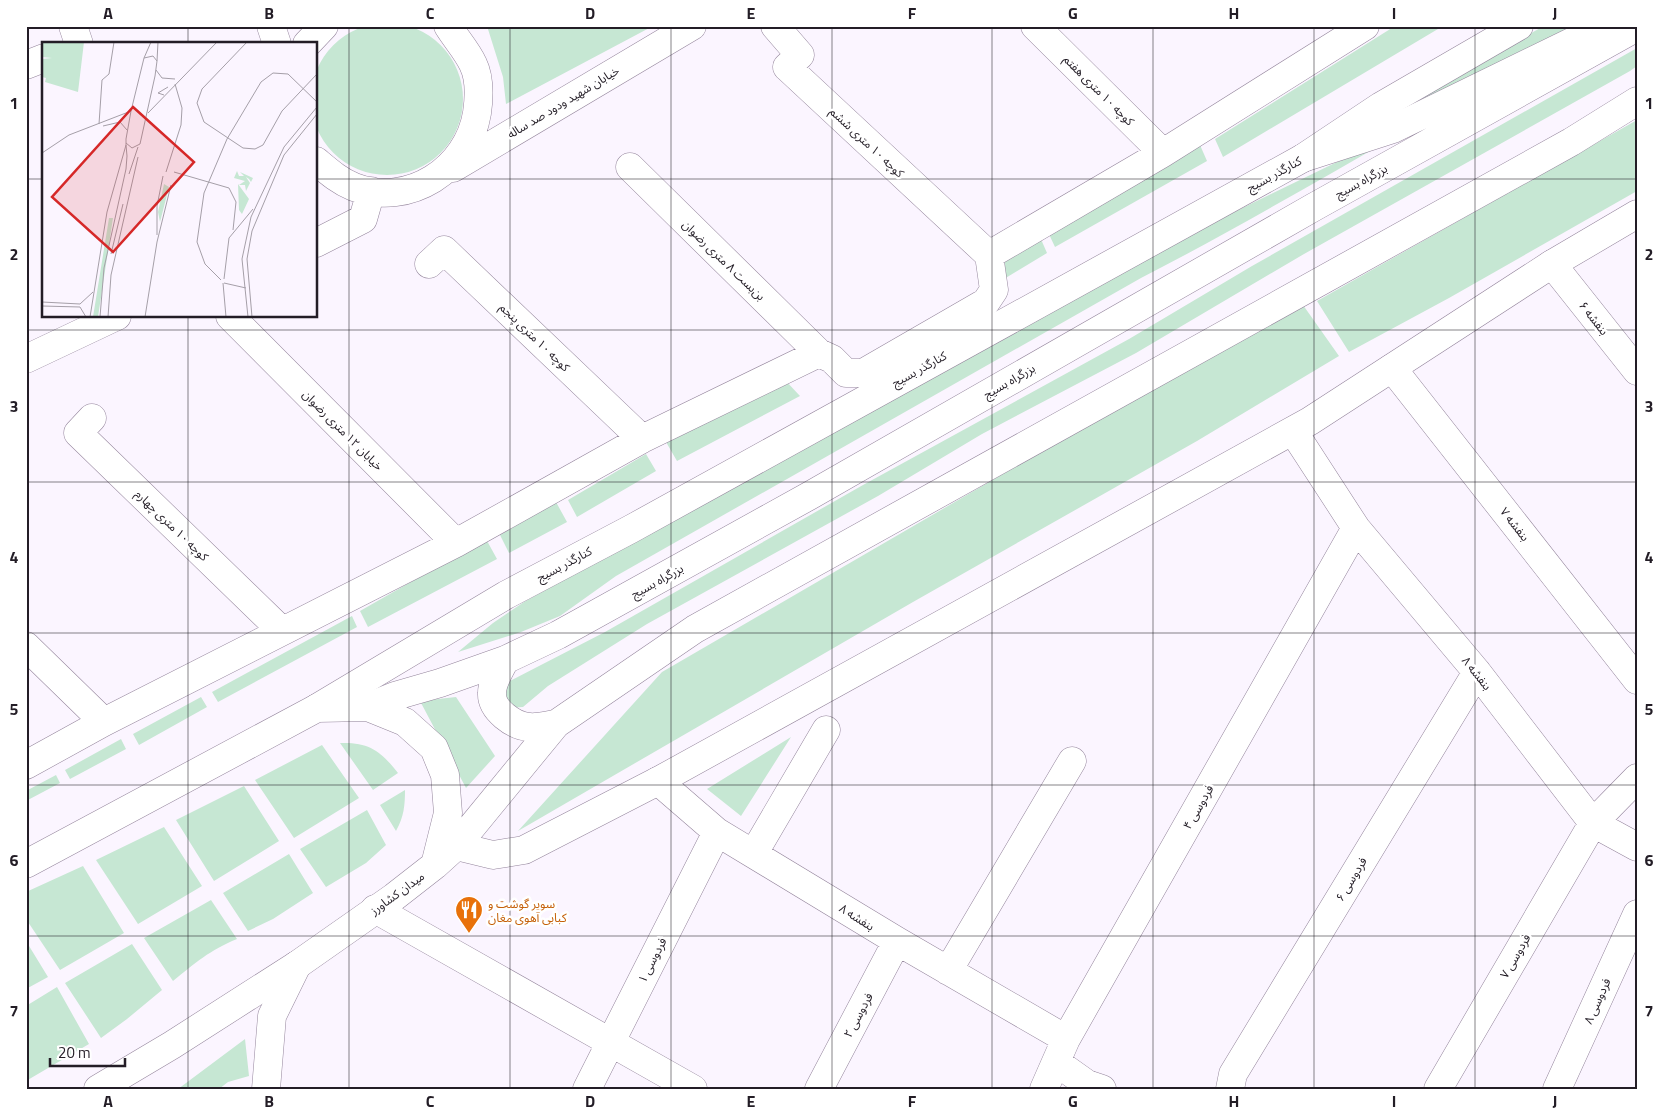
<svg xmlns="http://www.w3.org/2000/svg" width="1663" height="1115" viewBox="0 0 1663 1115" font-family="'Titillium Web','Noto Sans Arabic',sans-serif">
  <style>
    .green { fill: #c6e7d3 }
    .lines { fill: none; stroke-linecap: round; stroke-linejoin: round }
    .minor-casing { stroke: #94859c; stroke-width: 29 }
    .major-casing { stroke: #94859c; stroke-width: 29 }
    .highway-casing { stroke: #94859c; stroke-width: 29 }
    .minor { stroke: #fff; stroke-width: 28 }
    .major { stroke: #fff; stroke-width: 28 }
    .highway { stroke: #fff; stroke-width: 28 }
    .grid { fill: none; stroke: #231d26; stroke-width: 1; stroke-opacity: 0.55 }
    .labels { text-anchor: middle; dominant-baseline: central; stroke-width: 5; stroke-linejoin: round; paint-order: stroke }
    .street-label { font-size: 12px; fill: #231d26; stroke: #fff }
    .food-label { font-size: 12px; fill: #c56008; stroke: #fff; text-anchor: start }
    .inset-road { fill: none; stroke: #a59fa8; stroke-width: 1 }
    .view { fill: #d62828; fill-opacity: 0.15; stroke: #d62828; stroke-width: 2.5 }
    .inset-edge { fill: none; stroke: #231d26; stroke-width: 2.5 }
    .neatline { fill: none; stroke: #231d26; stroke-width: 2 }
    .grid-label { font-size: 16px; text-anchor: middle; font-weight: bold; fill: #231d26 }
  </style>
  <rect width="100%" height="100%" fill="#fbf5ff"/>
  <path class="green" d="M311 99a76 76 0 1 1 152 0a76 76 0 1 1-152 0Z
    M 487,26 L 653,26 L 506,104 L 503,77 Z
    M 1395,26 L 1443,26 L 1223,157 L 1215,139 Z
    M 1544,26 L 1577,26 L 1369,128 L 1524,37 Z
    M 1637,48 L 1637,66 L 1630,71 L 1304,254 L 1136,353 L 982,434 L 878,496 L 647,624 L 548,686 L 523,707 L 508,708 L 501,697 L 506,683 L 605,632 L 863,485 L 1129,339 L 1252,266 Z
    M 1637,120 L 1637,191 L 1449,298 L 1349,352 L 1317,301 Z
    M 1395,137 C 1310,185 1227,234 1141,278 L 616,576 L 560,616 L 521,632 L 458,652 L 493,623 L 524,602 L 741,481 L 1189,234 L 1337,162 Z
    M 1200,145 L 1207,161 L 1055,247 L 1047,230 Z
    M 1040,237 L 1047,253 L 1004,279 L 1002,260 Z
    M 1303,305 L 1339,356 L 1197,441 L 913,602 L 518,831 L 662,672 L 1077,431 Z
    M 785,380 L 800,396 L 677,461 L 666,442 Z
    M 646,454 L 656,471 L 577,517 L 568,500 Z
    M 556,502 L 567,522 L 509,553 L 500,535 Z
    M 486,539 L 497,559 L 368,627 L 360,611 Z
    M 352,616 L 357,627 L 218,702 L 212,692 Z
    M 201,697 L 207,707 L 139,745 L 133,734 Z
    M 456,697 L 495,756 L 466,788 L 420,701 Z
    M 791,737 L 741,816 L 707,789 Z
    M 121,739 L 126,749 L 70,779 L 65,770 Z
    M 340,743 C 369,742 381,751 398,773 L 373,790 Z
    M 322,745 L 359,798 L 294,838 L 255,780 Z
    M 56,775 L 60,783 L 26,801 L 26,791 Z
    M 244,786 L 279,841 L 214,881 L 176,820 Z
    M 405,790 C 405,805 404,817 396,831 L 380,805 Z
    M 367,810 L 386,845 L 366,863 L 326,887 L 300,849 Z
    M 164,827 L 202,886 L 138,924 L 96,860 Z
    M 289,854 L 313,893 L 273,919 L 248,931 L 223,893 Z
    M 83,866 L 124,933 L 60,970 L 26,919 L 26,892 Z
    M 211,900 L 237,939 C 210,950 195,963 173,981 L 144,938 Z
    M 26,941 L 48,977 L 26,989 Z
    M 132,944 L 162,990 L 127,1019 L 101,1038 L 65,983 Z
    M 57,987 L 89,1044 L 26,1081 L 26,1006 Z
    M 245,1039 L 249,1076 L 228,1082 L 219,1089 L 178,1089 Z"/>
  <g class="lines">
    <defs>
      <path id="minor" d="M 73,26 L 79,44
        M 271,26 L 277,44
        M 775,26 L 800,55 L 787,67 L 989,255
        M 1035,26 L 1163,153
        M 307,44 L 324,26
        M 26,65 L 44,58
        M 316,161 C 328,171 339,181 354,187 C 409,208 468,169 477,113 C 479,99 480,78 473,64 C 467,51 456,39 448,26
        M 630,167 L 819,353
        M 453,168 L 692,26
        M 316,243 L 363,219 L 371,191
        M 989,255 L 1163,153 L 1365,26
        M 429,264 L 444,250 L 642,439
        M 1552,264 L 1637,371
        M 230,316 L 456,543
        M 26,359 L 117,316
        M 1392,368 L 1637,680
        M 92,418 L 78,433 L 282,631
        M 1293,431 L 1356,528 L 1477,672 L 1593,823 L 1637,847
        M 26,646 L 104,722
        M 26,765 L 104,722 L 456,543 L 642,439 L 819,353 L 832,359 L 846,373 L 863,373 L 986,302 L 994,290 L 989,255
        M 658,781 L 717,832 L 897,941 L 1066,1039
        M 754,853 L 826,730
        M 375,909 L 693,1089
        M 948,971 L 1072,761
        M 1056,1062 L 1087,1084 L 1102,1089
        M 587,1089 L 717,832
        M 819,1089 L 897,941
        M 1044,1089 L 1066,1039 L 1356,528
        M 1230,1089 L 1233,1074 L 1477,672
        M 1438,1089 L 1593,823 L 1637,778
        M 1557,1089 L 1637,914"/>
      <path id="major" d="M 317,708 L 506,595 L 631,529 L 1303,158 L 1381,106 L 1519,26
        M 456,846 L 493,855 L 524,850 L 658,781 L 1310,421 L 1552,264 L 1637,214
        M 266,1089 L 272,1016 L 297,965"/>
      <path id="highway" d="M 1303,158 L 1393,129 L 1594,31
        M 505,660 C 500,670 492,682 492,693 C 491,710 514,726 529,727 C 537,728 548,725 556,724
        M 368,707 L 395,696 L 440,683 L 505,660 L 558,635 L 809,496 L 1314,207 L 1637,27
        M 26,864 L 317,708 L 368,707 L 405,722 L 434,748 L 445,775 L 448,813 L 435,865
        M 98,1089 L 172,1045 L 297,965 L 394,897 L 435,865 L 456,846 L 556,724 L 695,629 L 1571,142 L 1637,101"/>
    </defs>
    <use href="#minor" class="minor-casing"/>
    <use href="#major" class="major-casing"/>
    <use href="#highway" class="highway-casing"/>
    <use href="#minor" class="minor"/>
    <use href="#major" class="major"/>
    <use href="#highway" class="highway"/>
  </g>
  <path class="grid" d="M 188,26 L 188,44M 349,26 L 349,1089M 510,26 L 510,1089M 671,26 L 671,1089M 832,26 L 832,1089M 992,26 L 992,1089M 1153,26 L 1153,1089M 1314,26 L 1314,1089M 1475,26 L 1475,1089M 26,179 L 44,179M 316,179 L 1637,179M 188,316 L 188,1089M 26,330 L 1637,330M 26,482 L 1637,482M 26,633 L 1637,633M 26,785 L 1637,785M 26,936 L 1637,936"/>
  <defs>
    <symbol id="restaurant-pin" viewBox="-11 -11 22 30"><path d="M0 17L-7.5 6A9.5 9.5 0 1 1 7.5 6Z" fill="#e8710a" stroke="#fff"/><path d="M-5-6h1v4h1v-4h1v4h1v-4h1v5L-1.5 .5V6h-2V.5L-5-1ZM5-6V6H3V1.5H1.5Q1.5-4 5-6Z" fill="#fff"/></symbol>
  </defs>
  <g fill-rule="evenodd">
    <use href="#restaurant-pin" x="453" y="894" width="32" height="43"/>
  </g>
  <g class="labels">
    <g class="street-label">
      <text transform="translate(1099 90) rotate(45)">کوچه ۱۰ متری هفتم</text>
      <text transform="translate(563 102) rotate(-31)">خیابان شهید ودود صد ساله</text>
      <text transform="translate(867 142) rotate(43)">کوچه ۱۰ متری ششم</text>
      <text transform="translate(1274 174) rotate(-29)">کنارگذر بسیج</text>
      <text transform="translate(1361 181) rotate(-29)">بزرگراه بسیج</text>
      <text transform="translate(724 260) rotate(44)">بن‌بست ۸ متری رضوان</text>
      <text transform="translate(1594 318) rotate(52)">بنفشه ۶</text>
      <text transform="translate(535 337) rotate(44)">کوچه ۱۰ متری پنجم</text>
      <text transform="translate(919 369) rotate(-29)">کنارگذر بسیج</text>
      <text transform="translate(1009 381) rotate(-30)">بزرگراه بسیج</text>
      <text transform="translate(343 430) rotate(45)">خیابان ۱۲ متری رضوان</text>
      <text transform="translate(1515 524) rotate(52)">بنفشه ۷</text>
      <text transform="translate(172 525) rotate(44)">کوچه ۱۰ متری چهارم</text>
      <text transform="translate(564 564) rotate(-28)">کنارگذر بسیج</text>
      <text transform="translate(657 581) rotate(-29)">بزرگراه بسیج</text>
      <text transform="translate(1477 673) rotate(51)">بنفشه ۸</text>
      <text transform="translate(1198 807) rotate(-60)">فردوسی ۴</text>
      <text transform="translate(1351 879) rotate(-59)">فردوسی ۶</text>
      <text transform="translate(397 893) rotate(-36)">میدان کشاورز</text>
      <text transform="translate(857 917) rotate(32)">بنفشه ۸</text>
      <text transform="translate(1515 956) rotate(-60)">فردوسی ۷</text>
      <text transform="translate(652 960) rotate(-63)">فردوسی ۱</text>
      <text transform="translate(1597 1001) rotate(-66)">فردوسی ۸</text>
      <text transform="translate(858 1015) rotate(-62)">فردوسی ۲</text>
    </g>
    <g class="food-label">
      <text x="488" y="903">سوپر گوشت و<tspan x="488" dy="14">کبابی آهوی مغان</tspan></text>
    </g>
  </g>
  <g transform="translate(42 42)">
    <rect width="275" height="275" fill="#fbf5ff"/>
    <path d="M 0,0 L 42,0 L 36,50 L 3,40 L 4,36 L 0,35 L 0,17 L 10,16 L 0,15 ZM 195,129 L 197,134 L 202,134 L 198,130 L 211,136 L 209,140 L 207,137 L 204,135 L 208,141 L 204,149 L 203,143 L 197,143 L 203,139 L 192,136 ZM 122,142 L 127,145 L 118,180 L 116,170 ZM 196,142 L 207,157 L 200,172 L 197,168 ZM 67,176 L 71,176 L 56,275 L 51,275 Z" fill="#c6e7d3"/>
    <path class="inset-road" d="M 205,0 L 160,47 L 155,61 L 162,80 L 201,106 L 213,107 L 221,103 L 240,69 L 275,32M 102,16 L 109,0M 115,19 L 116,0M 114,28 L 120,36 L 133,37M 122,53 L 116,51 L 126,45M 106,71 L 175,0M 57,82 L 60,38 L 67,32 L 72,0M 61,84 L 78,80 L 85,88M 0,111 L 27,93 L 89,69M 124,130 L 139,83 L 140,66 L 133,42M 132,130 L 187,146 L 194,160 L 191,188M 87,132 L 96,105M 115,193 L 115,164 L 121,134M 69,212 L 81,162M 182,237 L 187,196 L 211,167M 179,238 L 163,222 L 155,200 L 162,151 L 185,97 L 219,40 L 231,31 L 246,32 L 275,60M 181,241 L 184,275M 182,241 L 204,246M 0,260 L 38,262 L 51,250M 0,264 L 38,265 L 44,275M 48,275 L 65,170 L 84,103M 58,275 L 62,226 L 84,127 L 85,114 L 84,103 L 84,97 L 89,69 L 102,16 L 111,14 L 115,19 L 113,34 L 98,102 L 90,106 L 84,101M 66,275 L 69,233 L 96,115M 103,275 L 115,200 L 129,143M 206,275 L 200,217 L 209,175 L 242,105 L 275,65M 210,275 L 205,217 L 210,189 L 242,113 L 275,72"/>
    <path class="view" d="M 91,65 L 152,120 L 71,210 L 10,155 Z"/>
    <rect width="275" height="275" class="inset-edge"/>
  </g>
  <rect width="1663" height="1115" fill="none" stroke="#ffffff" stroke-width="55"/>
  <path d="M50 1058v8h75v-8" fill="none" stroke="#231d26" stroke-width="2.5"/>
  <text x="58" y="1058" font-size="15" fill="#231d26" stroke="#ffffff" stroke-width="4" paint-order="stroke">20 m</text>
  <rect x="28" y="28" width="1608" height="1060" class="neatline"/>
  <g class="grid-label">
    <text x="108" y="19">A</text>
    <text x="269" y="19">B</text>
    <text x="430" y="19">C</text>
    <text x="590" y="19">D</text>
    <text x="751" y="19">E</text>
    <text x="912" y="19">F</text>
    <text x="1073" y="19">G</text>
    <text x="1234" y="19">H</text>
    <text x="1394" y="19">I</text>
    <text x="1555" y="19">J</text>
    <text x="14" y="109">1</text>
    <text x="1649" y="109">1</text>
    <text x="14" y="260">2</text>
    <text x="1649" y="260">2</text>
    <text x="14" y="412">3</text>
    <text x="1649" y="412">3</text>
    <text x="14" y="563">4</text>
    <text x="1649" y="563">4</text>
    <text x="14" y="715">5</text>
    <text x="1649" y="715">5</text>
    <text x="14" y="866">6</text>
    <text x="1649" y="866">6</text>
    <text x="14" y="1017">7</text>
    <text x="1649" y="1017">7</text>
    <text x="108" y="1107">A</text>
    <text x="269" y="1107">B</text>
    <text x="430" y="1107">C</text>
    <text x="590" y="1107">D</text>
    <text x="751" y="1107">E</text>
    <text x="912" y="1107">F</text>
    <text x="1073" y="1107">G</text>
    <text x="1234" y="1107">H</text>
    <text x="1394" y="1107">I</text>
    <text x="1555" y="1107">J</text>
  </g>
</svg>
